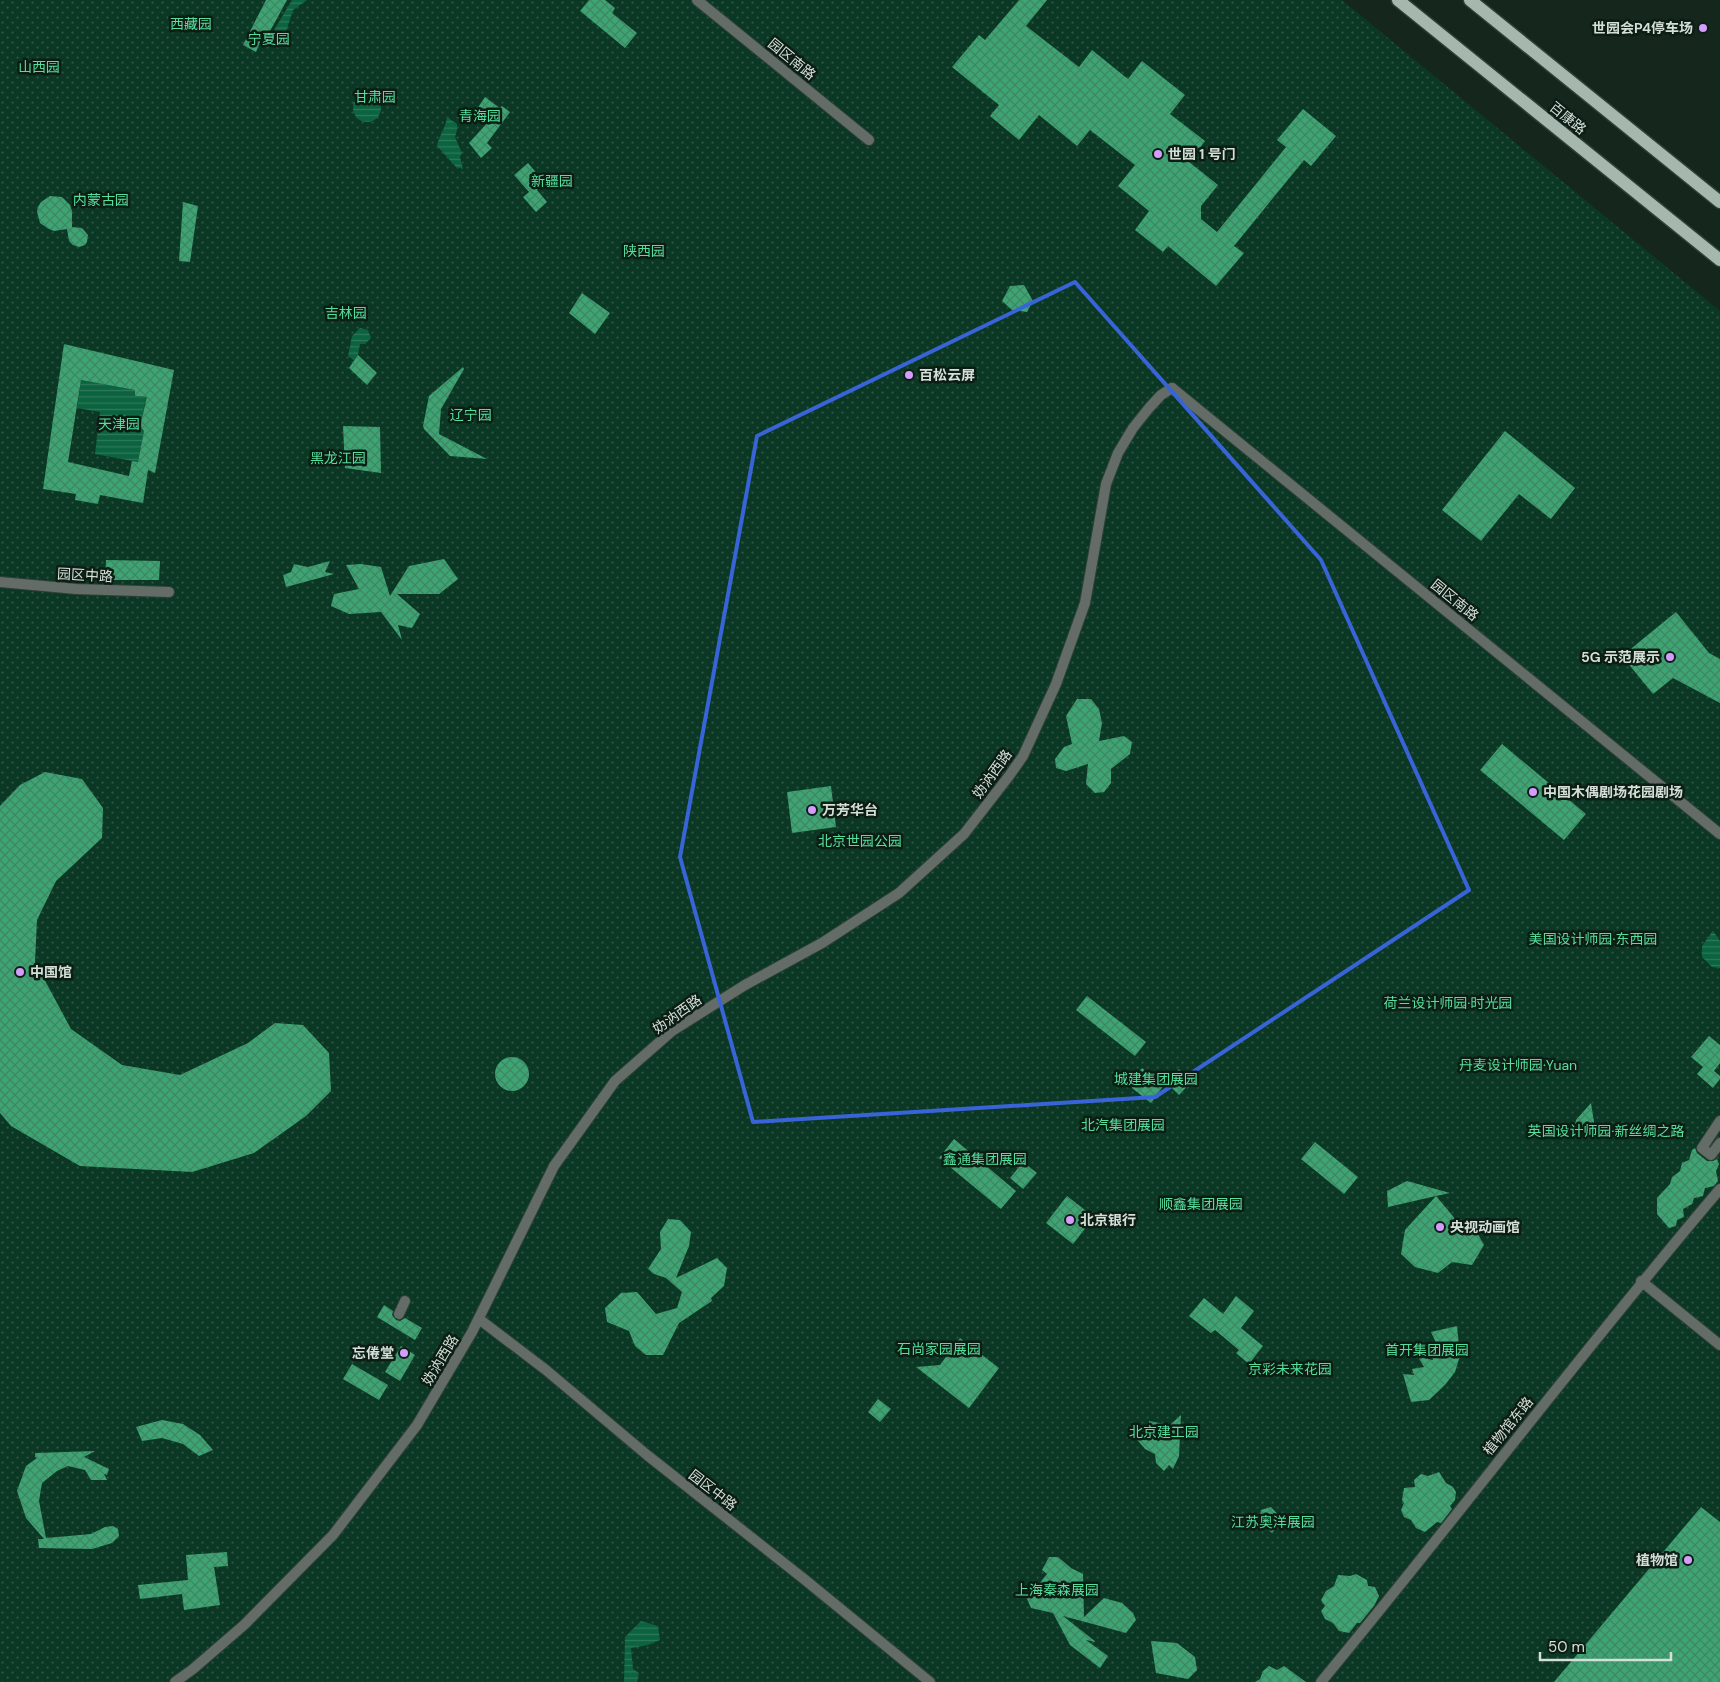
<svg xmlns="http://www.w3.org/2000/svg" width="1720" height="1682" viewBox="0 0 1720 1682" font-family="'DM Sans','Noto Sans SC',sans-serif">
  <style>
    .green { fill: url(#green-dots) }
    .water { fill: url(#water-rules) }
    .building { fill: url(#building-cross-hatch); fill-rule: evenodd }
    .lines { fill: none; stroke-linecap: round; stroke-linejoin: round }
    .pedestrian-casing { stroke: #304037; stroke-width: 12 }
    .minor-casing { stroke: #304037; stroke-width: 12 }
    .tertiary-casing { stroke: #304037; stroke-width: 12 }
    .primary-casing { stroke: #304037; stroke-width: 15 }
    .pedestrian { stroke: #646c67; stroke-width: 10 }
    .minor { stroke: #646c67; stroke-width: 10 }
    .tertiary { stroke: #646c67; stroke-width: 10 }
    .primary { stroke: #a6b8ad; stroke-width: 12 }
    .marked { fill: none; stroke: #3864d8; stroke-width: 4; stroke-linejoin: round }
    .poi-dot { fill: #d39cfd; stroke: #0c1d14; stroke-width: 2 }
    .labels { text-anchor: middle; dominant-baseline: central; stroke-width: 5; stroke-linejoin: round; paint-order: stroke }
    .park-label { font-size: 14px; fill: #56de9d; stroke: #0c1d14 }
    .poi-label { font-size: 14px; font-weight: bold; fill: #d4dfd8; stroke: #0c1d14; text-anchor: start }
    .street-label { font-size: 14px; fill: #d4dfd8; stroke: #0c1d14 }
  </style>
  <defs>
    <pattern id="green-dots" width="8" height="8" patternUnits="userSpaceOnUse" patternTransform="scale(1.25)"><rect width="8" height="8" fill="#0b3824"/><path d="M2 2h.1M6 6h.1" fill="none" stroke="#2e5443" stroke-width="1.8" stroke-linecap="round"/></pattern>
    <pattern id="water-rules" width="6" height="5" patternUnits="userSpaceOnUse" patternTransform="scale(1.25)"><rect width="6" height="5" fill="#0c633f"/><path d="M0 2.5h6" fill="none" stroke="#2e795a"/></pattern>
    <pattern id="building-cross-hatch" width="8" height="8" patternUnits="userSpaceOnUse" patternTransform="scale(1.25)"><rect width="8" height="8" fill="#3ea473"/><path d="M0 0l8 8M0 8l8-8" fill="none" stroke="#3f8764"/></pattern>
  </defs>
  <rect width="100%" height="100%" fill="#15261d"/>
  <path class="green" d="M 0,0 L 1342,0 L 1720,311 L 1720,1682 L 0,1682 Z"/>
  <path class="water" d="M 292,0 L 307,0 L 293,10 L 283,41 L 267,42 Z
    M353 108a14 14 0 1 1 28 0a14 14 0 1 1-28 0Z
    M 447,117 L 457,124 L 457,130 L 455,137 L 462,153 L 460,157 L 463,169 L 456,167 L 437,146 C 439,135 446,128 447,117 Z
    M 360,328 L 368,330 L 371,338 L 365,344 L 360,344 L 358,355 L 354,360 L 348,356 L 352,336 Z
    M 81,380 L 135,390 L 135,396 L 152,398 L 145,403 L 140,426 L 144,431 L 138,462 L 95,454 L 100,412 L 77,408 Z
    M 1713,931 L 1720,941 L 1720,968 L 1712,967 L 1702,957 L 1702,946 Z
    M 641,1621 L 658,1626 L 660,1640 L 648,1645 L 631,1648 L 633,1669 L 639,1673 L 637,1682 L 624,1682 L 625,1637 Z"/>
  <path class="building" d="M 266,0 L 287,0 L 269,33 L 264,32 L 256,52 L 243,45 Z
    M 589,0 L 605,0 L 615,8 L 612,13 L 637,33 L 625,48 L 580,11 Z
    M 1019,0 L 1047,0 L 1026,26 L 1079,67 L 1092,50 L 1128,79 L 1142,61 L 1185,95 L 1170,114 L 1205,141 L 1189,162 L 1218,185 L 1201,206 L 1201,219 L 1217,232 L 1286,147 L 1277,140 L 1303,109 L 1336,136 L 1311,166 L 1304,160 L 1234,246 L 1244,253 L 1216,286 L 1168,246 L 1163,252 L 1135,230 L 1149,211 L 1118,186 L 1135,165 L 1090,130 L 1077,146 L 1039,115 L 1019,140 L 990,116 L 999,105 L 952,67 L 979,35 L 985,40 Z
    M 485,97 L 500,108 L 502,106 L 510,112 L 487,143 L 492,148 L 481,158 L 469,143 L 488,122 L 475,112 Z
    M 528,163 L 545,183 L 537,190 L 547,202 L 536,212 L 523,197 L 529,192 L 514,175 Z
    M 50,196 L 62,197 L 70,205 L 72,211 L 72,227 L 82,228 L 88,235 L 87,242 L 85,245 L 79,247 L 73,245 L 69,241 L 67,229 L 54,231 L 49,229 L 40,223 L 37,212 L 38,207 L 41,202 Z
    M 183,202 L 198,206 L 190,262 L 179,261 Z
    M 1024,285 L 1033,301 L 1027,312 L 1012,310 L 1002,301 L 1010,286 Z
    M 582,293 L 610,313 L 595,334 L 569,313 Z
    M 64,344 L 174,370 L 155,473 L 148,470 L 143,503 L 100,495 L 98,504 L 75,500 L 76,494 L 43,489 ZM 81,380 L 135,390 L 135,396 L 147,397 L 140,426 L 144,431 L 138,462 L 132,461 L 129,476 L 68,462 Z
    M 358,355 L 377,373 L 367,385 L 349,368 Z
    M 463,367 L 464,369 L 441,409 L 439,434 L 487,459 L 450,456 L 424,429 L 423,426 L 429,396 Z
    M 343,426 L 380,427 L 381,473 L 345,468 Z
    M 1505,431 L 1575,488 L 1551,519 L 1519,494 L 1481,541 L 1442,510 Z
    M 444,559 L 458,579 L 439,594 L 397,594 L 420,614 L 412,628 L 398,625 L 402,640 L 381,612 L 349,614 L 331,606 L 334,594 L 359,589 L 346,565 L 361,564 L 381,567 L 390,596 L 409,566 Z
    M 106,560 L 160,561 L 159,580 L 105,580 Z
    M 330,561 L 325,572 L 334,574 L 286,587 L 283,575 L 291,572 L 294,564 L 308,567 Z
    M 1676,612 L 1709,653 L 1720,659 L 1720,703 L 1673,678 L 1653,694 L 1622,656 Z
    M 1077,699 L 1091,699 L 1099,709 L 1102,723 L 1099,741 L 1124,736 L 1132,742 L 1130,754 L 1111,769 L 1111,783 L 1104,792 L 1095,793 L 1086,784 L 1088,764 L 1066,771 L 1056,768 L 1055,759 L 1064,747 L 1072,744 L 1066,716 Z
    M 1502,744 L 1586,814 L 1564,840 L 1480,770 Z
    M 45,772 L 82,779 L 103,808 L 102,838 L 56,881 L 37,920 L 35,962 L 71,1029 L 122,1065 L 180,1075 L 248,1043 L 275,1023 L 303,1025 L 329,1053 L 331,1091 L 306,1116 L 254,1153 L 192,1172 L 80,1166 L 11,1126 L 0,1113 L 0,806 L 20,785 Z
    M 831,786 L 836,827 L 792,833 L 787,792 Z
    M 1087,996 L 1146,1042 L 1135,1056 L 1076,1010 Z
    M 1709,1036 L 1720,1045 L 1720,1063 L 1714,1071 L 1720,1076 L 1720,1079 L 1713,1088 L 1697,1074 L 1703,1067 L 1691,1057 Z
    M495 1074a17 17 0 1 1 34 0a17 17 0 1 1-34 0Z
    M 1142,1068 L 1164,1085 L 1151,1103 L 1132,1088 L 1133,1079 Z
    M 1179,1069 L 1192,1081 L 1179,1095 L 1167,1083 Z
    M 1591,1103 L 1595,1128 L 1574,1131 L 1576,1120 Z
    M 954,1139 L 1016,1191 L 1001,1209 L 939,1158 Z
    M 1315,1142 L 1358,1177 L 1344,1194 L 1301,1159 Z
    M 1695,1148 L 1697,1153 L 1707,1161 L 1713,1161 L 1717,1159 L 1719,1164 L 1716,1171 L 1718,1181 L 1714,1186 L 1705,1188 L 1703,1196 L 1694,1198 L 1692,1204 L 1683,1209 L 1684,1217 L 1677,1220 L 1676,1226 L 1669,1228 L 1657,1214 L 1657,1198 L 1670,1184 L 1672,1177 L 1680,1171 L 1682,1163 L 1689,1160 L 1692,1150 Z
    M 1023,1162 L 1037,1173 L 1023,1189 L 1010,1178 Z
    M 1407,1181 L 1450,1193 L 1436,1196 L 1457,1221 L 1461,1219 L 1475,1229 L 1484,1245 L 1472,1265 L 1452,1262 L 1438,1273 L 1415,1267 L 1401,1254 L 1405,1230 L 1436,1196 L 1388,1207 L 1387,1191 Z
    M 1067,1196 L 1094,1217 L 1073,1244 L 1046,1223 Z
    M 668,1219 L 680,1220 L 691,1232 L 689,1246 L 676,1278 L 717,1258 L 727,1268 L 724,1286 L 711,1298 L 712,1301 L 679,1323 L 663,1355 L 646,1355 L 635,1346 L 629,1331 L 607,1322 L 605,1308 L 621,1293 L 637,1292 L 656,1314 L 677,1308 L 682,1292 L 666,1278 L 654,1274 L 648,1269 L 661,1249 L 660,1232 Z
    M 1236,1296 L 1254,1311 L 1241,1328 L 1263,1346 L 1249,1364 L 1236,1353 L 1239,1350 L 1215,1330 L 1211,1333 L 1189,1316 L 1204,1298 L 1223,1314 Z
    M 384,1305 L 393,1311 L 392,1315 L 396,1320 L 400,1321 L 405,1318 L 422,1328 L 415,1340 L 377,1317 Z
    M 1457,1326 L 1460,1356 L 1455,1372 L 1445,1385 L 1429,1400 L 1411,1402 L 1403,1374 L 1414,1375 L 1412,1369 L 1424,1367 L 1418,1357 L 1433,1360 L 1429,1347 L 1438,1347 L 1431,1332 Z
    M 960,1338 L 999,1368 L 969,1408 L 916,1367 L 940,1365 Z
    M 401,1346 L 415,1355 L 400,1381 L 385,1372 Z
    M 352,1364 L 388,1385 L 379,1400 L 343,1379 Z
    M 878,1399 L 891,1409 L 880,1422 L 868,1412 Z
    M 1181,1415 L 1179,1456 L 1173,1469 L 1169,1465 L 1164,1471 L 1156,1463 L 1155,1454 L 1145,1449 L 1133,1435 L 1149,1426 L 1149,1421 L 1170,1425 Z
    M 162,1420 L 183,1424 L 200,1435 L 213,1450 L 199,1456 L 183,1444 L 162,1438 L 142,1441 L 136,1427 Z
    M 95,1451 L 84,1457 L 109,1469 L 107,1475 L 104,1474 L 107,1480 L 91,1480 L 85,1470 L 68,1466 L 57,1471 L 42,1483 L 39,1501 L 46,1538 L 91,1534 L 105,1527 L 113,1526 L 118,1529 L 119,1536 L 112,1543 L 92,1549 L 39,1548 L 38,1539 L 44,1539 L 26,1518 L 17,1491 L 26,1466 L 37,1458 L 35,1457 L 35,1453 Z
    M 1439,1472 L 1446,1483 L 1453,1487 L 1456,1492 L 1455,1500 L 1450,1506 L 1452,1509 L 1441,1523 L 1437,1522 L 1425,1532 L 1416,1528 L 1411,1520 L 1404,1517 L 1401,1510 L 1404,1503 L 1402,1500 L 1404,1488 L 1415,1487 L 1414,1480 L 1421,1474 L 1428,1476 Z
    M 1271,1507 L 1282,1519 L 1272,1533 L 1259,1522 L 1261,1510 Z
    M 1701,1507 L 1720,1522 L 1720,1682 L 1554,1682 Z
    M 227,1552 L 228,1566 L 214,1567 L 220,1605 L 184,1610 L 182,1594 L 140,1599 L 138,1585 L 188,1580 L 186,1555 Z
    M 1049,1557 L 1058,1557 L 1071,1568 L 1083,1574 L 1084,1617 L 1104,1598 L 1122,1603 L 1133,1613 L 1136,1620 L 1126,1633 L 1063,1616 L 1096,1642 L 1086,1640 L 1108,1656 L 1100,1668 L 1070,1645 L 1053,1613 L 1031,1608 L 1027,1599 L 1047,1574 L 1042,1570 Z
    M 1356,1574 L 1367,1580 L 1368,1586 L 1375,1587 L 1379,1596 L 1374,1606 L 1360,1623 L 1357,1623 L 1349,1633 L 1339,1631 L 1333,1623 L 1325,1619 L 1321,1611 L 1325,1606 L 1321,1600 L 1326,1591 L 1334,1586 L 1338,1575 L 1350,1576 Z
    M 1151,1641 L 1177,1643 L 1195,1657 L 1197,1670 L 1188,1679 L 1156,1673 Z
    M 1269,1666 L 1277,1670 L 1284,1666 L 1306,1682 L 1255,1682 L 1260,1679 L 1263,1671 Z"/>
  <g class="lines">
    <defs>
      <path id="pedestrian" d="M 1720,1121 L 1702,1148 L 1711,1155 L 1720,1143
        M 399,1314 L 405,1301"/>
      <path id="minor" d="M 1641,1281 L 1720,1345
        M 175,1682 L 193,1669 L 244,1625 L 333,1535 L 417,1425 L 472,1332 L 554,1166 L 615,1081 L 672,1031 L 745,985 L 822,943 L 899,893 L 964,834 L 1009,776 L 1023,756 L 1056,684 L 1085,603 L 1106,484 L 1118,453 L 1133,428 L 1149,408 L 1161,395 L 1172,388"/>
      <path id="tertiary" d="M 697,0 L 869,140
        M 1172,388 L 1720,834
        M 0,582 L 76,589 L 169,592
        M 479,1319 L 546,1370 L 647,1455 L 804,1579 L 930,1682
        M 1321,1682 C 1456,1519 1583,1350 1720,1189"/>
      <path id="primary" d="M 1398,0 L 1720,260
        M 1470,0 L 1720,202"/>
    </defs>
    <use href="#pedestrian" class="pedestrian-casing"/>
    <use href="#minor" class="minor-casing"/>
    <use href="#tertiary" class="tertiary-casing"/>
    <use href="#primary" class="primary-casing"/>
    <use href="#pedestrian" class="pedestrian"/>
    <use href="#minor" class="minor"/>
    <use href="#tertiary" class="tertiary"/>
    <use href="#primary" class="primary"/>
  </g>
  <path class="marked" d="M 1075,282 L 1321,560 L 1469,890 L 1155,1097 L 753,1122 L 680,857 L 757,436 Z"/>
  <g class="poi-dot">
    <circle cx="1703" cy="28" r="5"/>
    <circle cx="1158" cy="154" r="5"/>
    <circle cx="909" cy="375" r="5"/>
    <circle cx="1670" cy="657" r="5"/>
    <circle cx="1533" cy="792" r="5"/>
    <circle cx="812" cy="810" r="5"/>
    <circle cx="20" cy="972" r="5"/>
    <circle cx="1070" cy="1220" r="5"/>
    <circle cx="1440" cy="1227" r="5"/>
    <circle cx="404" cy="1353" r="5"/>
    <circle cx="1688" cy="1560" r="5"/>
  </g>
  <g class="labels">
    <g class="park-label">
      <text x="191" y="24">西藏园</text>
      <text x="269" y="39">宁夏园</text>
      <text x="39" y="67">山西园</text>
      <text x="375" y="97">甘肃园</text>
      <text x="480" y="116">青海园</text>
      <text x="552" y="181">新疆园</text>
      <text x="101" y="200">内蒙古园</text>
      <text x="644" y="251">陕西园</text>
      <text x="346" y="313">吉林园</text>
      <text x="471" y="415">辽宁园</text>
      <text x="119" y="424">天津园</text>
      <text x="338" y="458">黑龙江园</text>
      <text x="860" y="841">北京世园公园</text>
      <text x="1593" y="939">美国设计师园·东西园</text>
      <text x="1448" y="1003">荷兰设计师园·时光园</text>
      <text x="1518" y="1065">丹麦设计师园·Yuan</text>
      <text x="1156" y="1079">城建集团展园</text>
      <text x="1123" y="1125">北汽集团展园</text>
      <text x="1606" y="1131">英国设计师园·新丝绸之路</text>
      <text x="985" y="1159">鑫通集团展园</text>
      <text x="1201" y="1204">顺鑫集团展园</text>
      <text x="939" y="1349">石尚家园展园</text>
      <text x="1427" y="1350">首开集团展园</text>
      <text x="1290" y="1369">京彩未来花园</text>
      <text x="1164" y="1432">北京建工园</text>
      <text x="1273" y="1522">江苏奥洋展园</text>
      <text x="1057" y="1590">上海秦森展园</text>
    </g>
    <g class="poi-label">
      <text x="1693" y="28" text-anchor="end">世园会P4停车场</text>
      <text x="1168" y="154">世园 1 号门</text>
      <text x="919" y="375">百松云屏</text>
      <text x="1660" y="657" text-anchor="end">5G 示范展示</text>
      <text x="1543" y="792">中国木偶剧场花园剧场</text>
      <text x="822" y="810">万芳华台</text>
      <text x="30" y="972">中国馆</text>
      <text x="1080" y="1220">北京银行</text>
      <text x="1450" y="1227">央视动画馆</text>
      <text x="394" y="1353" text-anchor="end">忘倦堂</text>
      <text x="1678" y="1560" text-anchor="end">植物馆</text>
    </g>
    <g class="street-label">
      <text transform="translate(792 59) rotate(39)">园区南路</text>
      <text transform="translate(1568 118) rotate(39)">百康路</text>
      <text transform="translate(85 575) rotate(3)">园区中路</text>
      <text transform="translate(1455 600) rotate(39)">园区南路</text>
      <text transform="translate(992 774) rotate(-54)">妫汭西路</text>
      <text transform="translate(677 1014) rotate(-35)">妫汭西路</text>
      <text transform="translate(440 1360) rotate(-59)">妫汭西路</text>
      <text transform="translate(1508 1426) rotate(-51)">植物馆东路</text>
      <text transform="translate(713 1490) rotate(38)">园区中路</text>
    </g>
  </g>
  <path d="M1540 1652v8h131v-8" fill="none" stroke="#d4dfd8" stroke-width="2.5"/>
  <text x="1548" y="1652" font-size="15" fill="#d4dfd8" stroke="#0c1d14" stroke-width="4" paint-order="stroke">50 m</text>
</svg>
